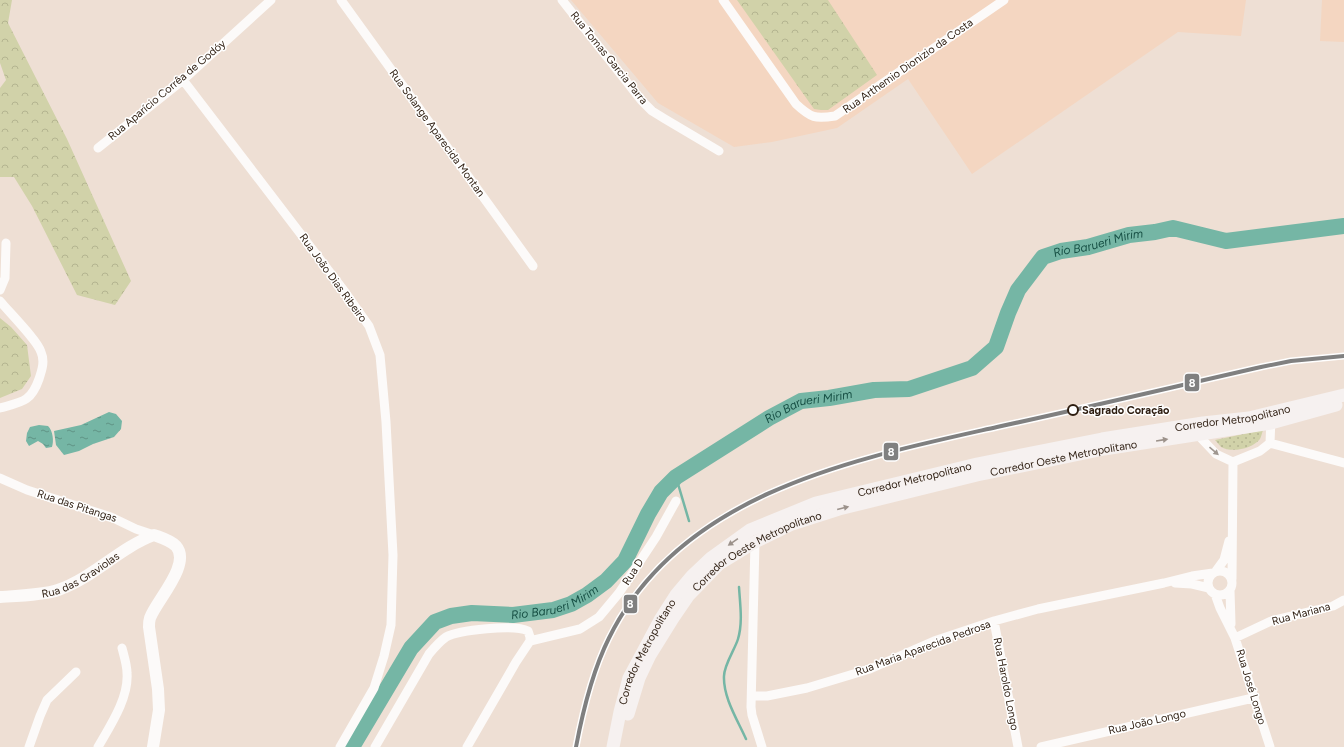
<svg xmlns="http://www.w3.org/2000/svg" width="1344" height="747" viewBox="0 0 1344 747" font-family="Figtree,sans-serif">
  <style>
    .built { fill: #f4d6c1 }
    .grass { fill: url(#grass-dots) }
    .forest { fill: url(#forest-crowns) }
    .water { fill: url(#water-ripples) }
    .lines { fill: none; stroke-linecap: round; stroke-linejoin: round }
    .stream { stroke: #75b6a5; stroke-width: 2.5 }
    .river { stroke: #75b6a5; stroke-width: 16 }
    .minor { stroke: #fcfaf9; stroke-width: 9 }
    .secondary { stroke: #fcfaf9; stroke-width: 12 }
    .primary { stroke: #f6f1f0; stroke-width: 13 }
    .rail-1-casing { stroke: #fff; stroke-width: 7 }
    .rail-1 { stroke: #808080; stroke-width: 4 }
    .oneway { fill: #9c928b }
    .oneway2 { fill: #9f9790 }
    .stop-dot { fill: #fff; stroke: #2d1d10; stroke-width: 2 }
    .labels { text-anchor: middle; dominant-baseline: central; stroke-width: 3; stroke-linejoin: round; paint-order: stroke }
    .street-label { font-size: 11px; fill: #2d1d10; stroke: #fff }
    .stop-label { font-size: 11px; font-weight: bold; fill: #2d1d10; stroke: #fff; text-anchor: start }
    .water-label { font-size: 12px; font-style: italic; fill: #175045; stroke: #fff }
    .line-badge { stroke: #fff; stroke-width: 1.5 }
    .badge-label { font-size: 11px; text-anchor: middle; font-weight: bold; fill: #fff }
  </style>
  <defs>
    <pattern id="grass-dots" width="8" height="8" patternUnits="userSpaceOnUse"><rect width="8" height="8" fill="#d1d2a9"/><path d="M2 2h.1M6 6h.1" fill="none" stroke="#b4b490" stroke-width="1.8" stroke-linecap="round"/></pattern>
    <pattern id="forest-crowns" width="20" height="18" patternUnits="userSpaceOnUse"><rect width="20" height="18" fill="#d1d2a9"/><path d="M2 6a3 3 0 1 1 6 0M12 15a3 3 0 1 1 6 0" fill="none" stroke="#b4b490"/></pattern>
    <pattern id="water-ripples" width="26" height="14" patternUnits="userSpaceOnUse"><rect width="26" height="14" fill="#75b6a5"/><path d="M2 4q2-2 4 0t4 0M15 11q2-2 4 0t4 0" fill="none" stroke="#609385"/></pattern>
  </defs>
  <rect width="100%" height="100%" fill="#eedfd4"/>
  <path class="built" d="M 571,0 L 1246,0 L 1241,36 L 1178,32 L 972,174 L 908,79 L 837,128 L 772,142 L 734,147 L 658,103 Z
    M 1322,0 L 1344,0 L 1344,42 L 1320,41 Z"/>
  <path class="grass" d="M 1263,430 C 1262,433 1261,437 1260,439 C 1252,449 1232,453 1221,447 C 1219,445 1217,442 1215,440 Z"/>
  <path class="forest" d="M 0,0 L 12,0 L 8,23 L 67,139 L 131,281 L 115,305 L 77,295 L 32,206 L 14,177 L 0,177 L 0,88 L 6,80 L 0,63 Z
    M 737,0 L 828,0 L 877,75 L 828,110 L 821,110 L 814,109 Z
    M 0,318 L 11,327 L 27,345 L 31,376 L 22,389 L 0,398 Z"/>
  <path class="water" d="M 109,412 L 116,414 L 122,421 L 121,429 L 114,437 L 93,444 L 79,451 L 64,455 L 56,445 L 54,431 L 81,425 Z
    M 39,425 L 48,426 C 53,431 54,441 52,447 L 46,448 L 43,444 L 38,441 L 29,446 L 26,441 L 27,433 L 30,427 Z"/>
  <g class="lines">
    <path class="stream" d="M 676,477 L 689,521
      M 739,587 C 740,604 743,622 738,639 C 735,649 724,665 724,676 C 723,697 737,719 746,739"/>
    <path class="river" id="s1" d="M 352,747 L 411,648 L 435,622 L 451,616 L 472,613 L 513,615 L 553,610 L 571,604 L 587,595 L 606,581 L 625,561 L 648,514 L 661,492 L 676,477 L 769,418 L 801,401 L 829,398 L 874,390 L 909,389 L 972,368 L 996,347 L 1008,313 L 1018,290 L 1043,257 L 1061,251 L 1088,247 L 1129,235 L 1155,232 L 1173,228 L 1226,241 L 1344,226"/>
    <path class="minor" d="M 341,0 L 533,266
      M 562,0 L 641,100 L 652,111 L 665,119 L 719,151
      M 723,0 L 796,104 C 811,118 815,119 835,116 L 1004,0
      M 183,80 L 345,292 L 369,326 L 380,355 L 386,422 L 393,555 L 391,625 L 384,656 L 374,688 L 340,747
      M 98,148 L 183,80 L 271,0
      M 0,290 L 5,278 L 6,243
      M 0,301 C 9,312 38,341 41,352 C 45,361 42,370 39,379 C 31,402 22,402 0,408
      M 1198,435 L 1216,454 L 1233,462
      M 1270,443 L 1344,463
      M 1270,443 L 1271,418
      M 1233,462 L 1260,451 L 1270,443
      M 0,478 L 27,490 L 111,517 L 136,529 L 154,535
      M 755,542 L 751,707 L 752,715 L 762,747
      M1208 583a12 12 0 1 1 24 0a12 12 0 1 1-24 0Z
      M 1216,571 L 1224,560 L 1229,541
      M 1232,579 L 1233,462
      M 1175,583 L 1192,584 L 1209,588
      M 1230,590 L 1231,624
      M 1215,594 L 1220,608 L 1235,638 L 1270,747
      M 994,621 L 1018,747
      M 1235,638 L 1271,621 L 1333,606 L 1344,600
      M 530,641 L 580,629 L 599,617 L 619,593 L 656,537 L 676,501
      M 752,696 L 767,696 L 807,688 L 870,669 L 934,641 L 994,621 L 1038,609 L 1164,583 L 1192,576 L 1213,573
      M 29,747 L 40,716 L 47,700 L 76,672
      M 98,747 C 110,726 129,698 127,673 C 127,665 124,656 122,648
      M 375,747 L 429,654 C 434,648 439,642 446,637 C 459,630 514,624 528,631 L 530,637 L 530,641
      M 467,747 L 516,662 L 530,641
      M 1041,747 L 1253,698"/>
    <path class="secondary" id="s2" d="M 0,597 C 16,596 44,595 58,590 C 93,578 119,548 154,535 C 162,538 170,540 176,546 C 192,564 156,601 150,618 C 149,621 149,624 149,627 L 158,689 L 159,710 L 153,747"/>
    <g class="primary">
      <path id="s3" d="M 628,714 L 639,678 L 650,655 L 673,618 L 688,596 L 719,564 L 755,542 L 792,524 L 839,509 L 977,475 L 1104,449 L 1271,423 L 1336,405"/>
      <path id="s4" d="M 613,747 L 620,712 L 629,678 L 660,620 L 676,595 L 692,576 L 711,558 L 750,530 L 816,503 L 977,464 L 1102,439 L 1203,423 L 1249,418 L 1344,395"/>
    </g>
    <defs>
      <path id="rail-1" d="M 576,747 C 583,710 592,672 609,638 C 680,493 854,459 997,427 C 1085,408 1173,387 1261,367 L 1291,361 L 1344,356"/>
    </defs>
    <use href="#rail-1" class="rail-1-casing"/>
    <use href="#rail-1" class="rail-1"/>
  </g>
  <defs><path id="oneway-solid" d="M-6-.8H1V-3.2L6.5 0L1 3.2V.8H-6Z"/></defs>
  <g class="oneway">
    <use href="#oneway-solid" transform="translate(1162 440) rotate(-9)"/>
    <use href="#oneway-solid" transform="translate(843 508) rotate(-14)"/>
    <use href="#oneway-solid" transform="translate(733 542) rotate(145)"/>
  </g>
  <use class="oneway2" href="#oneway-solid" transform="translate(1214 451) rotate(41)"/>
  <circle class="stop-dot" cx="1073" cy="410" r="5"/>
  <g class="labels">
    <g class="street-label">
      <text transform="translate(609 58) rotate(51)">Rua Tomas Garcia Parra</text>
      <text transform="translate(908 66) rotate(-35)">Rua Arthemio Dionizio da Costa</text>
      <text transform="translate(167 90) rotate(-40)">Rua Aparício Corrêa de Godóy</text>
      <text transform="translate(437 133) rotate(54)">Rua Solange Aparecida Montan</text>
      <text transform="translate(333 278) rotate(54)">Rua João Dias Ribeiro</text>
      <text stroke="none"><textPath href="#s4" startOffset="762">Corredor Metropolitano</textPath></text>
      <text stroke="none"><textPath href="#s3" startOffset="541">Corredor Oeste Metropolitano</textPath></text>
      <text stroke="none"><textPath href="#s4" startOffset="438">Corredor Metropolitano</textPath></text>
      <text transform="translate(77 506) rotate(18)">Rua das Pitangas</text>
      <text stroke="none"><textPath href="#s3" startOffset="217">Corredor Oeste Metropolitano</textPath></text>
      <text transform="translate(633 572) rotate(-57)">Rua D</text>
      <text stroke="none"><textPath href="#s2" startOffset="85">Rua das Graviolas</textPath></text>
      <text transform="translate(1301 614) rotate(-15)">Rua Mariana</text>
      <text transform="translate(923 648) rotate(-20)">Rua Maria Aparecida Pedrosa</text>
      <text stroke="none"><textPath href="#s4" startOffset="102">Corredor Metropolitano</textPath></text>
      <text transform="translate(1006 684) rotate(79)">Rua Haroldo Longo</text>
      <text transform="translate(1251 687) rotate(73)">Rua José Longo</text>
      <text transform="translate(1147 722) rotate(-13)">Rua João Longo</text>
    </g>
    <g class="stop-label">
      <text x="1082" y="410">Sagrado Coração</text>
    </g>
    <g class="water-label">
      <text stroke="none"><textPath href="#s1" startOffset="971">Rio Barueri Mirim</textPath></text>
      <text stroke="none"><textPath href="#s1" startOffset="610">Rio Barueri Mirim</textPath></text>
      <text stroke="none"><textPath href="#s1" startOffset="274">Rio Barueri Mirim</textPath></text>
    </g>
  </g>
  <g class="line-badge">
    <rect x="1184" y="373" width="16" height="19" rx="4" fill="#808080"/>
    <rect x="883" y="442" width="16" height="19" rx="4" fill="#808080"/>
    <rect x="623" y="594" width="15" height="20" rx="4" fill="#808080"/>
  </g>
  <g class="badge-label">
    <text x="1192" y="387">8</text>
    <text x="891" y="456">8</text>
    <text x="630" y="608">8</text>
  </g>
</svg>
